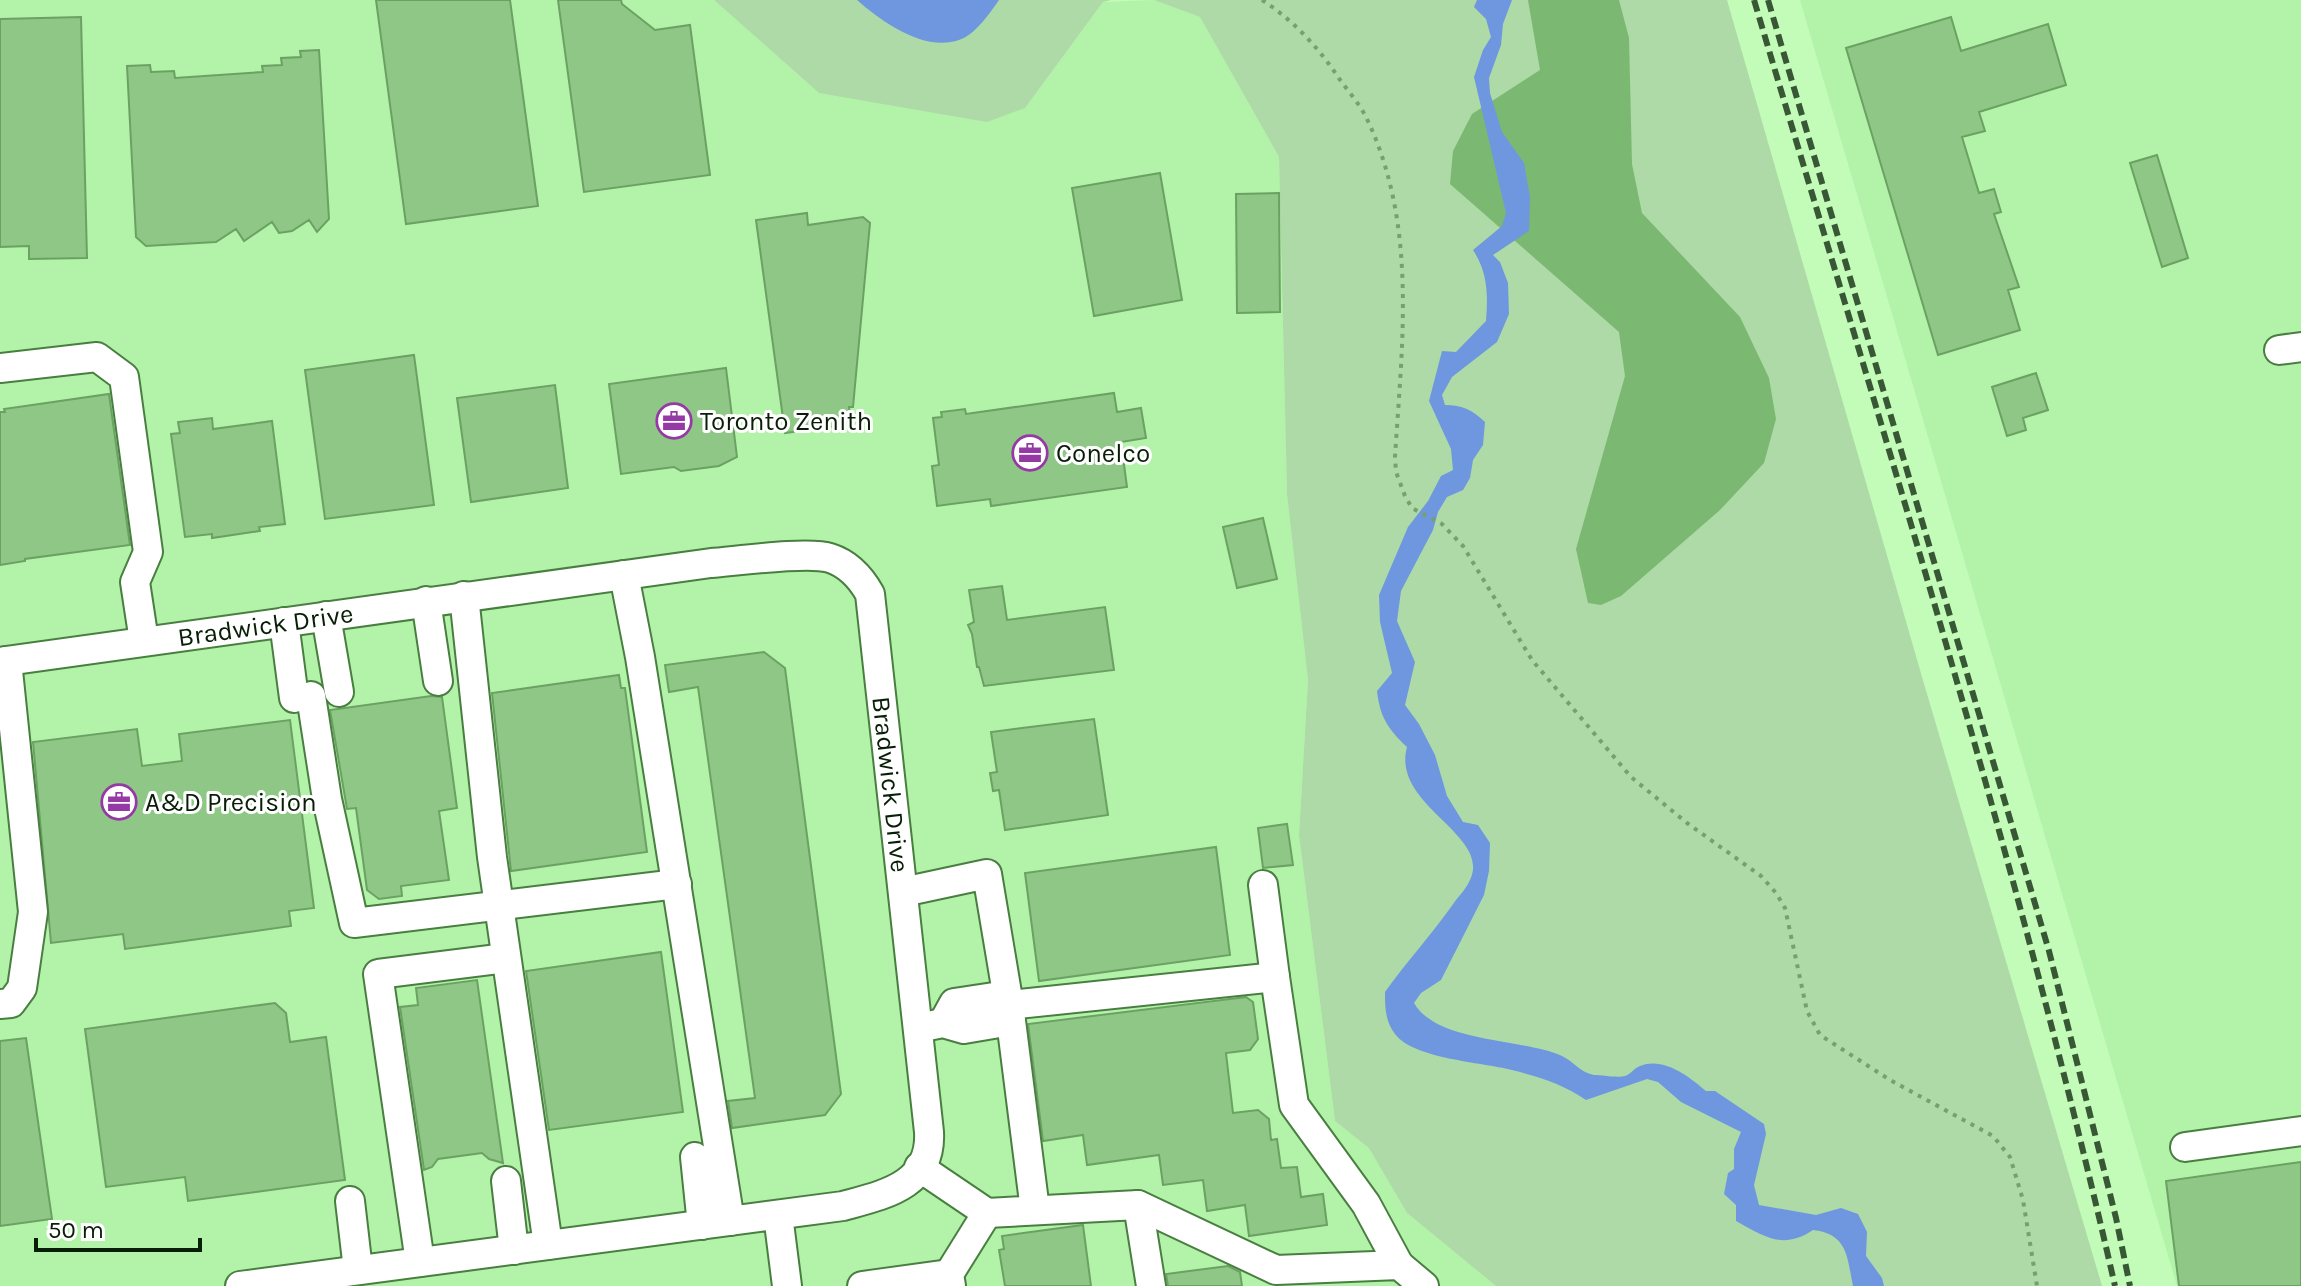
<svg xmlns="http://www.w3.org/2000/svg" width="2301" height="1286" viewBox="0 0 2301 1286" font-family="Karla,sans-serif">
  <style>
    .built { fill: #b3f3a9 }
    .green { fill: #addaa6 }
    .forest { fill: #7bb871 }
    .water { fill: #6e97df }
    .building { fill: #8fc786; stroke: #6ba263; stroke-width: 2 }
    .lines { fill: none; stroke-linecap: round; stroke-linejoin: round }
    .minor-casing { stroke: #497e41; stroke-width: 32 }
    .path { stroke: #75a16f; stroke-width: 4; stroke-dasharray: 4 6; stroke-linecap: butt }
    .minor { stroke: #fff; stroke-width: 28 }
    .rail { stroke: #385734; stroke-width: 6; stroke-dasharray: 12 6; stroke-linecap: butt }
    .labels { text-anchor: middle; dominant-baseline: central; stroke-width: 6; stroke-linejoin: round; paint-order: stroke }
    .poi-label { font-size: 26px; fill: #081e06; stroke: #fff; text-anchor: start }
    .street-label { font-size: 26px; fill: #081e06; stroke: #fff }
  </style>
  <rect width="100%" height="100%" fill="#c2fcb8"/>
  <path class="built" d="M 0,0 L 714,0 L 819,93 L 1025,108 L 1103,2 L 1154,0 L 1200,17 L 1279,157 L 1287,493 L 1308,680 L 1299,835 L 1335,1121 L 1369,1147 L 1407,1213 L 1496,1286 L 0,1286 Z
    M 1800,0 L 2301,0 L 2301,1286 L 2177,1286 Z"/>
  <path class="green" d="M 714,0 L 1111,0 L 1103,2 L 1025,108 L 987,122 L 819,93 Z
    M 1154,0 L 1727,0 L 1922,677 L 2102,1286 L 1496,1286 L 1407,1213 L 1369,1148 L 1335,1121 L 1299,835 L 1308,680 L 1287,494 L 1279,157 L 1200,17 Z"/>
  <path class="forest" d="M 1528,0 L 1619,0 L 1629,38 L 1632,164 L 1642,213 L 1740,317 L 1769,378 L 1776,419 L 1764,463 L 1720,510 L 1621,596 L 1601,605 L 1588,603 L 1576,549 L 1625,376 L 1619,332 L 1450,184 L 1453,151 L 1472,114 L 1540,70 Z"/>
  <path class="water" d="M 857,0 L 999,0 C 990,13 975,35 959,40 C 924,52 882,22 857,0 Z
    M 1477,0 L 1512,0 L 1503,24 L 1501,45 L 1489,78 L 1490,93 L 1502,132 L 1524,163 L 1530,197 L 1529,231 L 1493,255 L 1500,262 L 1508,283 L 1509,314 L 1497,342 L 1452,377 L 1442,395 L 1445,405 C 1463,405 1472,410 1485,422 L 1483,445 L 1473,460 L 1470,478 L 1463,490 L 1447,497 L 1438,512 L 1433,530 L 1401,591 L 1397,621 L 1415,662 L 1405,705 L 1419,724 L 1435,755 L 1447,796 L 1463,822 L 1478,825 L 1490,843 L 1489,871 L 1484,895 L 1441,980 L 1421,993 L 1414,1003 C 1437,1043 1522,1038 1562,1056 C 1573,1061 1581,1073 1594,1075 C 1602,1075 1617,1078 1625,1076 C 1630,1075 1634,1068 1640,1066 C 1663,1056 1690,1077 1706,1091 L 1715,1091 L 1764,1124 L 1766,1134 L 1754,1185 L 1759,1205 L 1816,1215 L 1841,1208 L 1858,1214 L 1867,1232 L 1866,1256 L 1882,1278 L 1884,1286 L 1853,1286 C 1847,1257 1848,1234 1813,1230 C 1783,1250 1765,1237 1736,1221 L 1736,1205 L 1724,1194 L 1728,1173 L 1734,1169 L 1734,1149 L 1741,1132 L 1681,1102 L 1658,1082 L 1647,1079 L 1586,1100 C 1563,1084 1539,1077 1512,1070 C 1481,1062 1414,1059 1395,1034 C 1385,1021 1385,1007 1385,992 C 1407,961 1434,932 1456,900 C 1461,894 1467,887 1470,880 C 1492,834 1391,806 1407,747 C 1388,729 1380,717 1377,691 L 1392,673 L 1380,622 L 1379,595 L 1408,527 L 1428,501 L 1441,476 L 1453,470 L 1451,449 L 1429,401 L 1442,351 L 1456,352 L 1486,321 C 1488,295 1488,273 1473,250 L 1502,226 L 1506,213 L 1474,77 L 1483,50 L 1491,37 L 1486,19 L 1474,7 Z"/>
  <path class="building" d="M 376,0 L 510,0 L 538,206 L 406,224 Z
    M 558,0 L 621,0 L 622,4 L 655,30 L 690,25 L 710,175 L 584,192 Z
    M 81,17 L 87,258 L 29,259 L 29,246 L 0,247 L 0,19 Z
    M 1951,17 L 1961,51 L 2048,24 L 2066,85 L 1979,112 L 1985,131 L 1962,137 L 1979,193 L 1994,189 L 2001,212 L 1994,214 L 2019,287 L 2008,290 L 2020,330 L 1938,355 L 1846,48 Z
    M 319,50 L 329,219 L 317,232 L 309,220 L 292,231 L 279,233 L 272,222 L 244,241 L 236,229 L 216,242 L 146,246 L 136,237 L 127,66 L 150,65 L 151,72 L 174,71 L 175,78 L 263,72 L 262,66 L 282,65 L 281,58 L 301,57 L 300,51 Z
    M 2157,155 L 2188,258 L 2162,267 L 2130,163 Z
    M 1160,173 L 1182,300 L 1094,316 L 1072,188 Z
    M 1279,193 L 1280,312 L 1237,313 L 1236,194 Z
    M 807,213 L 808,225 L 863,217 L 870,223 L 853,407 L 849,407 L 851,424 L 785,433 L 756,220 Z
    M 414,355 L 434,505 L 325,519 L 305,370 Z
    M 726,368 L 737,457 L 719,466 L 681,471 L 674,467 L 621,474 L 609,384 Z
    M 2036,373 L 2048,410 L 2023,418 L 2026,430 L 2007,436 L 1992,387 Z
    M 555,385 L 568,488 L 471,502 L 457,398 Z
    M 1114,393 L 1117,412 L 1141,408 L 1146,438 L 1121,442 L 1127,487 L 991,506 L 990,499 L 937,506 L 932,466 L 939,465 L 933,418 L 942,417 L 941,412 L 965,409 L 966,414 Z
    M 109,394 L 130,545 L 25,559 L 25,561 L 0,565 L 0,412 L 5,412 L 4,409 Z
    M 212,418 L 213,429 L 272,421 L 285,524 L 259,527 L 260,531 L 212,538 L 212,534 L 185,537 L 171,434 L 180,433 L 178,422 Z
    M 1263,518 L 1277,579 L 1237,588 L 1223,527 Z
    M 1002,586 L 1007,620 L 1105,607 L 1114,670 L 984,686 L 979,667 L 977,667 L 972,634 L 968,625 L 974,622 L 969,590 Z
    M 764,652 L 785,668 L 841,1094 L 825,1115 L 732,1128 L 728,1101 L 755,1098 L 698,687 L 669,692 L 665,665 Z
    M 619,675 L 621,688 L 625,688 L 647,852 L 511,871 L 492,693 Z
    M 431,696 L 442,697 L 457,808 L 439,811 L 449,880 L 401,886 L 402,896 L 379,899 L 367,890 L 356,808 L 347,809 L 330,710 Z
    M 1094,719 L 1108,815 L 1005,830 L 999,790 L 993,791 L 990,773 L 997,772 L 991,732 Z
    M 290,720 L 314,908 L 289,911 L 291,926 L 170,943 L 125,949 L 123,934 L 51,943 L 33,742 L 137,729 L 142,766 L 182,761 L 179,734 Z
    M 1287,824 L 1293,865 L 1263,868 L 1258,828 Z
    M 1216,847 L 1230,955 L 1039,981 L 1025,873 Z
    M 661,952 L 683,1112 L 549,1130 L 526,971 Z
    M 477,980 L 503,1163 L 489,1159 L 482,1153 L 438,1159 L 432,1167 L 424,1170 L 400,1007 L 418,1005 L 416,988 Z
    M 1246,997 L 1253,1002 L 1258,1039 L 1250,1050 L 1226,1053 L 1233,1113 L 1258,1110 L 1269,1119 L 1271,1140 L 1277,1139 L 1281,1168 L 1297,1167 L 1301,1197 L 1323,1194 L 1327,1225 L 1249,1236 L 1245,1205 L 1207,1211 L 1203,1180 L 1163,1185 L 1159,1155 L 1087,1165 L 1083,1135 L 1043,1141 L 1028,1024 Z
    M 275,1003 L 286,1013 L 290,1042 L 326,1037 L 345,1180 L 188,1201 L 185,1177 L 106,1187 L 85,1029 Z
    M 26,1038 L 52,1219 L 0,1226 L 0,1041 Z
    M 2301,1162 L 2301,1286 L 2179,1286 L 2166,1181 Z
    M 1083,1225 L 1091,1286 L 1005,1286 L 999,1250 L 1004,1249 L 1002,1236 Z
    M 1228,1266 L 1240,1272 L 1242,1286 L 1168,1286 L 1166,1274 Z"/>
  <g class="lines">
    <defs>
      <g id="minor">
        <path d="M 2279,350 L 2301,347"/>
        <path d="M 0,368 L 97,357 L 124,377 L 148,552 L 135,582 L 144,641"/>
        <path d="M 624,575 L 640,657 L 730,1221"/>
        <path d="M 464,596 L 492,857 L 548,1245"/>
        <path d="M 426,601 L 438,681"/>
        <path d="M 326,616 L 339,692"/>
        <path d="M 284,622 L 294,698"/>
        <path id="s1" d="M 0,662 L 711,563 C 737,561 808,551 830,558 C 849,564 861,578 870,594 L 929,1132 C 932,1186 883,1195 843,1206 L 240,1286"/>
        <path d="M 311,696 L 327,799 L 354,923 L 677,884"/>
        <path d="M 1263,885 L 1275,977"/>
        <path d="M 903,892 L 987,874 L 1009,1005"/>
        <path d="M 0,1004 L 11,1003 L 22,988 L 33,912 L 7,661"/>
        <path d="M 943,1023 L 954,1003 L 1007,995"/>
        <path d="M 918,1028 L 943,1023 L 964,1029 L 1011,1021"/>
        <path d="M 2185,1147 L 2301,1131"/>
        <path d="M 695,1157 L 702,1225"/>
        <path d="M 919,1167 L 987,1213 L 1138,1205 L 1276,1270 L 1399,1265 L 1424,1286"/>
        <path d="M 506,1181 L 514,1250"/>
        <path d="M 350,1201 L 358,1270"/>
        <path d="M 1138,1205 L 1151,1286"/>
        <path d="M 1035,1210 L 1009,1005 L 1275,977 L 1294,1105 L 1366,1204 L 1399,1265"/>
        <path d="M 778,1215 L 787,1286"/>
        <path d="M 420,1262 L 378,974 L 506,958"/>
        <path d="M 862,1286 L 949,1274"/>
        <path d="M 951,1286 L 949,1274 L 987,1213"/>
      </g>
    </defs>
    <use href="#minor" class="minor-casing"/>
    <path class="path" d="M 1262,0 C 1293,20 1318,47 1338,77 C 1347,90 1359,103 1366,117 C 1418,224 1402,343 1395,457 L 1396,472 L 1405,496 L 1412,508 L 1442,524 L 1463,546 L 1532,660 L 1631,777 L 1687,823 L 1761,876 L 1776,893 L 1785,908 L 1807,1011 L 1820,1035 L 1890,1080 L 1993,1136 L 2010,1157 L 2023,1200 L 2037,1286"/>
    <use href="#minor" class="minor"/>
    <path class="rail" d="M 1754,0 C 1881,427 2016,852 2115,1286
      M 1768,0 L 2049,951 L 2116,1218 L 2130,1286"/>
  </g>
  <defs>
    <symbol id="office-ring" viewBox="-11 -11 22 22"><circle r="9.5" fill="#fff" stroke="#953aa5" stroke-width="1.5"/><path d="M-6-3h4V-5.5h4V-3h4V5H-6ZM-1-4.5V-3h2v-1.5ZM-6 0V1H6V0Z" fill="#953aa5"/></symbol>
  </defs>
  <g fill-rule="evenodd">
    <use href="#office-ring" x="654" y="401" width="40" height="40"/>
    <use href="#office-ring" x="1010" y="433" width="40" height="40"/>
    <use href="#office-ring" x="99" y="782" width="40" height="40"/>
  </g>
  <g class="labels">
    <g class="poi-label">
      <text x="700" y="421">Toronto Zenith</text>
      <text x="1056" y="453">Conelco</text>
      <text x="145" y="802">A&amp;D Precision</text>
    </g>
    <g class="street-label">
      <text stroke="none"><textPath href="#s1" startOffset="268">Bradwick Drive</textPath></text>
      <text stroke="none"><textPath href="#s1" startOffset="1084">Bradwick Drive</textPath></text>
    </g>
  </g>
  <path d="M36 1238v12h164v-12" fill="none" stroke="#081e06" stroke-width="4"/>
  <text x="48" y="1238" font-size="24" fill="#081e06" stroke="#ffffff" stroke-width="6" paint-order="stroke">50 m</text>
</svg>
